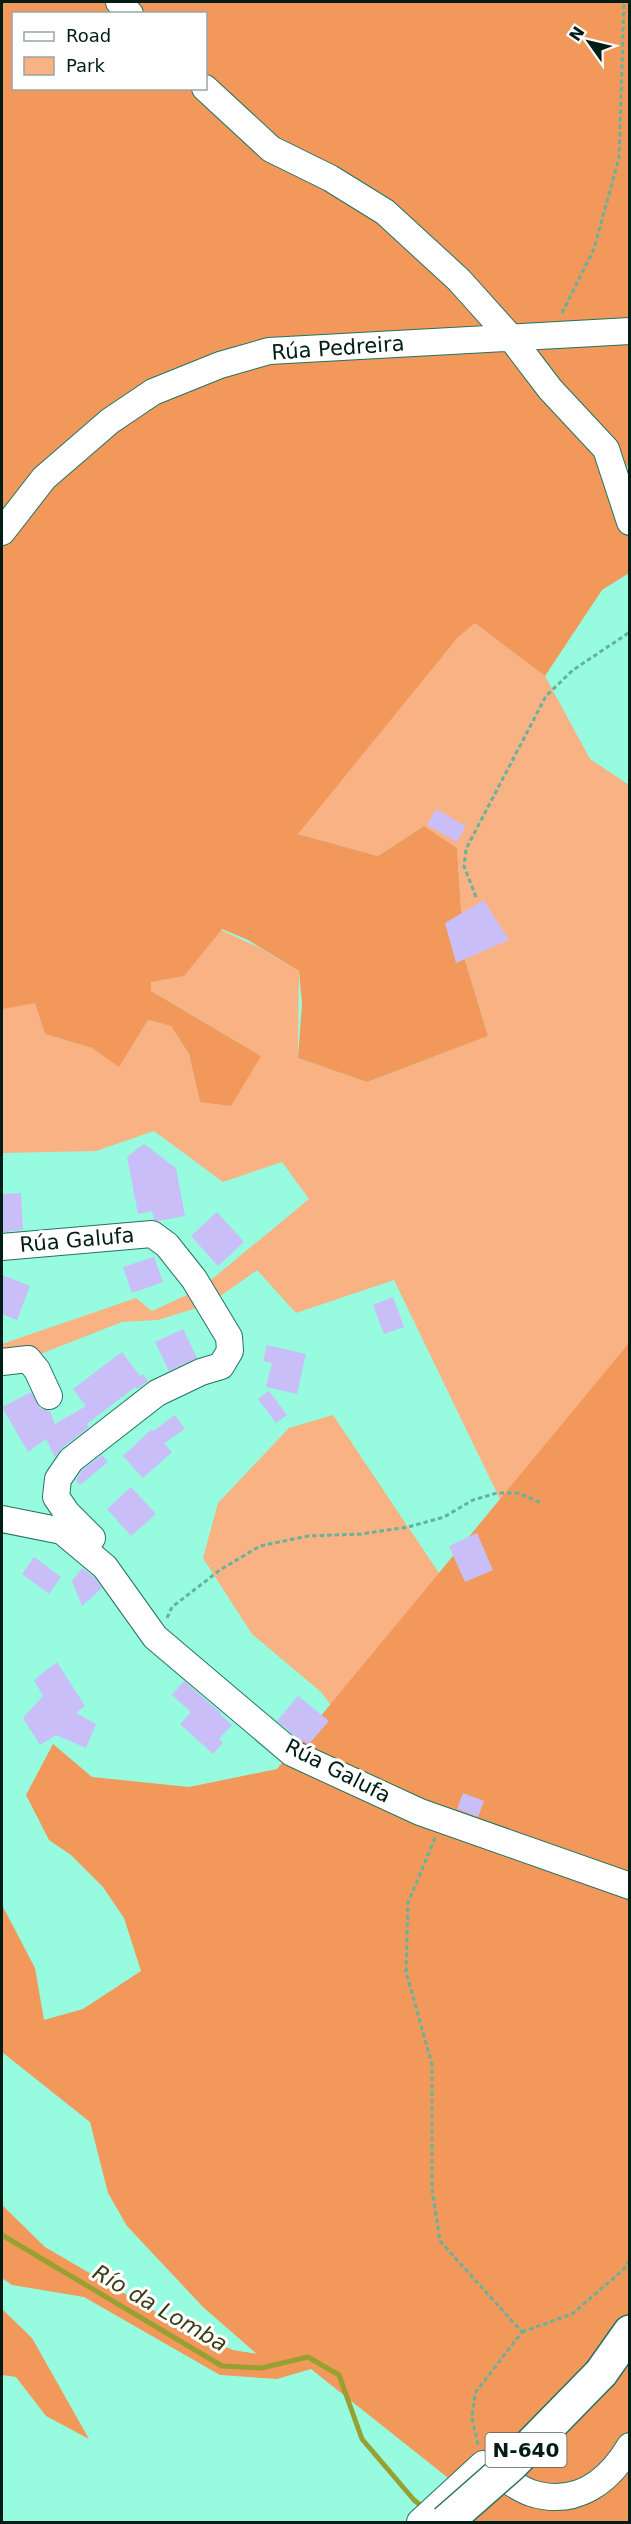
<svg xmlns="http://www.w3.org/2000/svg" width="631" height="2524" viewBox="0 0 631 2524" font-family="'DejaVu Sans',sans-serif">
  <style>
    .green { fill: #f9b284 }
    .forest { fill: #f1985a; fill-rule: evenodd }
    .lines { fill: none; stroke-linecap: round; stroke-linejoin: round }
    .stream { stroke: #97a031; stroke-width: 5 }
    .building { fill: #c9bef7 }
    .minor-casing { stroke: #237360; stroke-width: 28 }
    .highway-casing { stroke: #237360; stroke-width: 36 }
    .path { stroke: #65b29d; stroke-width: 3; stroke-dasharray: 4.5 3; stroke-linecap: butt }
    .minor { stroke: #fff; stroke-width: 26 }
    .highway { stroke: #fff; stroke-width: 33 }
    .highway-bridge-casing { stroke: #237360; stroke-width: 36; stroke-linecap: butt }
    .highway-bridge { stroke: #fff; stroke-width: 33 }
    .labels { text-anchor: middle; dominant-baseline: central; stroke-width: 6; stroke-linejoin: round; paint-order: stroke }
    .shield { fill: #fff; stroke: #4c615c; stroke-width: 1.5 }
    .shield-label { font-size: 20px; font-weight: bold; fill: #001d16 }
    .street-label { font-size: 21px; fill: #001d16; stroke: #fff }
    .water-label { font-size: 22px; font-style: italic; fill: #3a3d11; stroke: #fff }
  </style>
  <rect width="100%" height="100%" fill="#97fbdf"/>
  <path class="green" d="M 475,622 L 545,676 L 590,759 L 629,785 L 629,1412 L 509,1518 L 394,1280 L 296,1313 L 257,1270 L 209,1304 L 158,1320 L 122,1322 L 2,1369 L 2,1344 L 136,1298 L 152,1311 L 200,1289 L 309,1199 L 282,1162 L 223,1182 L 154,1131 L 96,1151 L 2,1153 L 2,989 L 30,986 L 45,1034 L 92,1048 L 119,1066 L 148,1020 L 171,1026 L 189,1054 L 200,1102 L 261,1056 L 151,991 L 152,947 L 185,913 L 260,948 L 299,971 L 298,1058 L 367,1082 L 488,1036 L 464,957 L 457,848 L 424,826 L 378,856 L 262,824 L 415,674 Z
    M 333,1415 L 453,1594 L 357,1739 L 321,1692 L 252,1634 L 203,1558 L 218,1503 L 289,1428 Z"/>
  <path class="forest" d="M 2,2 L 629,2 L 630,459 L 619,489 L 629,522 L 629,573 L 602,590 L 545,676 L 475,623 L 458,637 L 298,834 L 378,856 L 424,826 L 457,848 L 464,957 L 488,1036 L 367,1082 L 298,1058 L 302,1004 L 299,971 L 248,940 L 222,929 L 184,976 L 151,982 L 151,991 L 261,1056 L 231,1106 L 200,1102 L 189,1054 L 171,1026 L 148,1020 L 119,1067 L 92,1048 L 45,1034 L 35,1003 L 2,1009 ZM 14,14 L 206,14 L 206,88 L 14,88 Z
    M 629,1343 L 629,2522 L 412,2522 L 457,2485 L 311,2369 L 277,2379 L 220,2375 L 84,2297 L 12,2285 L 2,2278 L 2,2205 L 45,2247 L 192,2333 L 233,2350 L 257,2354 L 203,2307 L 127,2226 L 108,2193 L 90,2122 L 2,2052 L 2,1905 L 35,1968 L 44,2020 L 83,2009 L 141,1971 L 124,1918 L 103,1887 L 71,1855 L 49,1840 L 26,1795 L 53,1744 L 92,1777 L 189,1787 L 277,1769 Z
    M 2,2309 L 32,2338 L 89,2439 L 46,2416 L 16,2377 L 2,2375 Z"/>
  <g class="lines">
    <path class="stream" d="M 2,2235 L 222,2366 L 261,2368 L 308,2357 L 339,2375 L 362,2439 L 414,2500 L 424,2508"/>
  </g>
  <path class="building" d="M 436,809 L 466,826 L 457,842 L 427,825 Z
    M 484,900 L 509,940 L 456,963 L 445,923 Z
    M 144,1144 L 176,1168 L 185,1216 L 158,1221 L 154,1220 L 152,1211 L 138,1214 L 127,1157 Z
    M 21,1193 L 23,1230 L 2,1232 L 2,1194 Z
    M 217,1212 L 244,1242 L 218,1266 L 191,1236 Z
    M 154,1257 L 163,1282 L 132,1293 L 123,1267 Z
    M 2,1275 L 30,1286 L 17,1320 L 2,1314 Z
    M 393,1297 L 404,1327 L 384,1334 L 373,1305 Z
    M 183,1329 L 197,1358 L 169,1371 L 155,1342 Z
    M 267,1345 L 306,1354 L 297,1394 L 266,1387 L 272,1363 L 263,1361 Z
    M 122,1352 L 140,1376 L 143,1374 L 148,1381 L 137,1389 L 135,1387 L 87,1424 L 89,1427 L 62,1448 L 55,1457 L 46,1439 L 28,1452 L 2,1407 L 31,1392 L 40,1408 L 50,1411 L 55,1424 L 86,1406 L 73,1389 Z
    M 269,1391 L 287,1415 L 276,1423 L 258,1399 Z
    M 175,1415 L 185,1429 L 164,1443 L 172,1452 L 143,1478 L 123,1456 L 152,1429 L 153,1431 Z
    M 102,1455 L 108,1462 L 80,1485 L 76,1480 L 82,1470 Z
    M 131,1487 L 156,1514 L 131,1536 L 107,1509 Z
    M 477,1533 L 493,1570 L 465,1582 L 449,1546 Z
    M 34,1557 L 61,1577 L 49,1594 L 22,1574 Z
    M 82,1568 L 94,1577 L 102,1588 L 82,1606 L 72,1581 Z
    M 57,1662 L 85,1706 L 76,1713 L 96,1724 L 86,1748 L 56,1735 L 40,1745 L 23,1718 L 43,1696 L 34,1680 Z
    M 184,1681 L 221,1713 L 220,1714 L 232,1725 L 219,1739 L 223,1743 L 213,1754 L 180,1724 L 191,1712 L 172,1695 Z
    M 298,1696 L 329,1721 L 309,1744 L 300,1740 L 277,1721 Z
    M 463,1793 L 484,1801 L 478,1817 L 457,1809 Z"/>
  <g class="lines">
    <defs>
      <path id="minor" d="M 119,2 L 130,14
        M 205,88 L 271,149 L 330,178 L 385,212 L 459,280 L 512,339 L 550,389 L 606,449 L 630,522
        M 2,532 L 44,478 L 110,421 L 153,392 L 220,365 L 269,351 L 630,331
        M 2,1247 L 152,1234 L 167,1245 L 194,1279 L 229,1337 L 230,1351 L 221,1366 L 201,1372 L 157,1393 L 71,1460 L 58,1479 L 56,1497 L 67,1513 L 92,1538
        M 2,1362 L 28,1359 L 37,1370 L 49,1396
        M 2,1519 L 62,1531 L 105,1567 L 155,1637 L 292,1753 L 420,1812 L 630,1886
        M 420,2522 L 483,2464 C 498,2473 514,2487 531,2493 C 575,2507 608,2483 630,2446"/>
      <path id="highway" d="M 601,2373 L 630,2332"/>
    </defs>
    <use href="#minor" class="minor-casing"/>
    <use href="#highway" class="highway-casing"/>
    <path class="path" d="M 562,313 L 594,249 L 619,158 L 624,2
      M 476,897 L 464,866 L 466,849 L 546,696 L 573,670 L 630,632
      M 167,1618 L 172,1607 L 220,1570 L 260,1546 L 308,1536 L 361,1534 L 408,1527 L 444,1517 L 473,1500 L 497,1493 L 518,1493 L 542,1503
      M 435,1838 L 408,1903 L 406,1972 L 432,2064 L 432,2189 L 440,2241 L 522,2332 L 475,2393 L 472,2418 L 478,2445
      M 522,2332 L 572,2314 L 623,2270 L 630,2260"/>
    <use href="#minor" class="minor"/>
    <use href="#highway" class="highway"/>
    <defs>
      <path id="highway-bridge" d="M 446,2522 L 512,2464 L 601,2373"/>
    </defs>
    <use href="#highway-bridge" class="highway-bridge-casing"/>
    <use href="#highway-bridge" class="highway-bridge"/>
  </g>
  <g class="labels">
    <rect class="shield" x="485.5" y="2433" width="81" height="34" rx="4.5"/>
    <g class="shield-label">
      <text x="526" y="2450">N-640</text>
    </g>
    <g class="street-label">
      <text transform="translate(338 348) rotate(-4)">Rúa Pedreira</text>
      <text transform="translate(77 1240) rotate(-5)">Rúa Galufa</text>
      <text transform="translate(338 1771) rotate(27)">Rúa Galufa</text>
    </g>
    <g class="water-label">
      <text transform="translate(160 2308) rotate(30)">Río da Lomba</text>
    </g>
  </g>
  <rect width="631" height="2524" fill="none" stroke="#001d16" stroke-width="6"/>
  <rect x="12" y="12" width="195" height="78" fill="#ffffff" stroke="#99a5a2" stroke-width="1.5"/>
  <rect x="24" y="32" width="30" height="9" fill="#ffffff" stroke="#99a5a2" stroke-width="1.5"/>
  <text x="66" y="42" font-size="18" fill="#001d16">Road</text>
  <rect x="24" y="57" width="30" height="18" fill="#f9b284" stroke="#99a5a2" stroke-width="1.5"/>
  <text x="66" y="72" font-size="18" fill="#001d16">Park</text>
  <g transform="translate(589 42) rotate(304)" stroke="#ffffff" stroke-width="4.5" paint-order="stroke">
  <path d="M0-4.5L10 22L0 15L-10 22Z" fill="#001d16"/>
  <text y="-9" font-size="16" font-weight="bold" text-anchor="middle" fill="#001d16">N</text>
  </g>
</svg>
